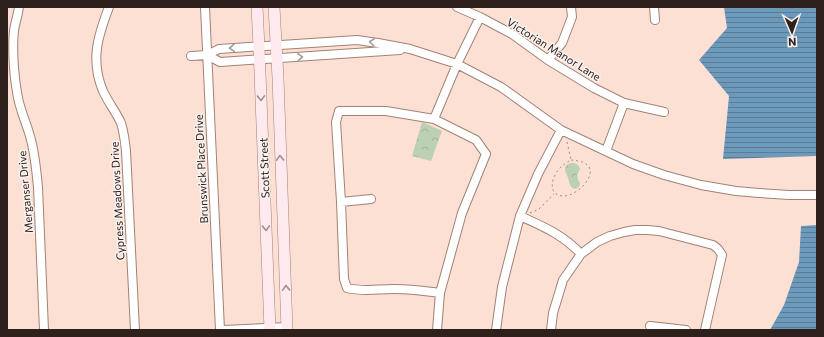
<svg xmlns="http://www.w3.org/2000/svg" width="824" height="337" viewBox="0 0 824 337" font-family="Commissioner,sans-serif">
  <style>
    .forest { fill: url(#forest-crowns) }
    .water { fill: url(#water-rules) }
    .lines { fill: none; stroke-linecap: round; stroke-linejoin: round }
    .street-casing { stroke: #a28275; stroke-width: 10 }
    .secondary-casing { stroke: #a28275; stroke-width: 12 }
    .path { stroke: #a28c83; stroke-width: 1; stroke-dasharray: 2 3; stroke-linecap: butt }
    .street { stroke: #fff; stroke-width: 8 }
    .secondary { stroke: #fee9ef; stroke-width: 11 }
    .oneway { stroke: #a19b99 }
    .oneway2 { stroke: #a08f90 }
    .labels { text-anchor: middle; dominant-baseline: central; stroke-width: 3; stroke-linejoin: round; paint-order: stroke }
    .street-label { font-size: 11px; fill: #2e211c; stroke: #faf2ef }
  </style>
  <defs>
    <pattern id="forest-crowns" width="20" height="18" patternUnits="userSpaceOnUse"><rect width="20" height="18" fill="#bbd1b2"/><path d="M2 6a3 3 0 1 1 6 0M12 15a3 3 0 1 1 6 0" fill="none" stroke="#a1b398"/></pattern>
    <pattern id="water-rules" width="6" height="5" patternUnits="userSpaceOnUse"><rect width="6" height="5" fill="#6d99bb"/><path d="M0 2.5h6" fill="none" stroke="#5a7c97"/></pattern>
  </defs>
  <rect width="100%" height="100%" fill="#fde0d4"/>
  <path class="forest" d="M 422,122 L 442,131 L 431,161 L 412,156 Z
    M 570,163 L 574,163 L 578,165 L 580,169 L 577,175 L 578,180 C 582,183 579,188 575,189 C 569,187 570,183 568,178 C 566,172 561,168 570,163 Z"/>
  <path class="water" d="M 724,7 L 817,7 L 817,156 L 723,159 L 729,96 L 699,60 L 727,28 Z
    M 817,225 L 817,330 L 770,330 L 784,305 L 799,262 L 801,226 Z"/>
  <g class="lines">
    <defs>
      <path id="street" d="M 19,7 C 18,15 15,23 14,31 C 12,48 14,75 17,92 C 19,108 25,119 29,133 C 35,151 36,169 38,187 L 44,330
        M 109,7 C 98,36 90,60 103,91 C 108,102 116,112 121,123 C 124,132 125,142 126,151 L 135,330
        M 205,7 L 220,330
        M 457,7 L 480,17 L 512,34 L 548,60 L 594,88 L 624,103 L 664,112
        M 654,7 L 655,20
        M 207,55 L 220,62 L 400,50
        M 191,56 L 207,55 L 219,49 L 357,40 L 378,43 L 410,49 L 457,64 L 501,87 L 561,130 L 633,164 L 664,175 L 701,185 L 736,191 L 759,193 L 789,195 L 817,195
        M 548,60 L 562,43 L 572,17 L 571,7
        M 434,119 L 457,64 L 480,17
        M 606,151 L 624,103
        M 341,202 L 371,199
        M 520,216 C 544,227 562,234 581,254
        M 650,326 L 686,330
        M 223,330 L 287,327
        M 437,330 L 440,293 L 462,213 L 486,154 L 476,140 L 434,119 L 386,111 L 339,111 L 336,122 L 341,202 L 344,279 L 347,288 C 363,292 377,289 394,289 C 409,289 425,291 440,293
        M 496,330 L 502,287 L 520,216 L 538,174 L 561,130
        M 551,330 L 553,313 L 563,280 L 581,254 L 597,242 L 610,236 L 624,232 L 635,230 L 647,230 L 659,231 L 713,245 L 718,249 L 722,255 L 705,330"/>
      <path id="secondary" d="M 257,7 L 259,47 L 270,330
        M 274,7 L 278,78 L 287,330"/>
    </defs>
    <use href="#street" class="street-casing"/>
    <use href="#secondary" class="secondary-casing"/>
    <path class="path" d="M 567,142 L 571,160
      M 571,160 C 611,162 579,198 562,196 C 547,194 552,177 559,169 C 563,165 567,162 571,160 Z
      M 530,213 L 539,209 L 554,194"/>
    <use href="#street" class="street"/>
    <use href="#secondary" class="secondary"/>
  </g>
  <defs><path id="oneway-chevron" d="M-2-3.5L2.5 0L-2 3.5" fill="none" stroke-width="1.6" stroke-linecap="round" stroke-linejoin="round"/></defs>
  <g class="oneway">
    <use href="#oneway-chevron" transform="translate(372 42) rotate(-174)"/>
    <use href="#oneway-chevron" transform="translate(232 48) rotate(177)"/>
    <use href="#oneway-chevron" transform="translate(300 57) rotate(-3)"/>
  </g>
  <g class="oneway2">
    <use href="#oneway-chevron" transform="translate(261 98) rotate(88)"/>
    <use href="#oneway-chevron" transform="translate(280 158) rotate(-92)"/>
    <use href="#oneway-chevron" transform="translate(266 228) rotate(88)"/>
    <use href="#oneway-chevron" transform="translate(286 288) rotate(-92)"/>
  </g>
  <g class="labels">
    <g class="street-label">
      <text transform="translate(554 49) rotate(32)">Victorian Manor Lane</text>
      <text transform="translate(264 168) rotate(-92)">Scott Street</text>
      <text transform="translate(201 169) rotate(-93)">Brunswick Place Drive</text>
      <text transform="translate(25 192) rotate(-95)">Merganser Drive</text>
      <text transform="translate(117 201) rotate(-93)">Cypress Meadows Drive</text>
    </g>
  </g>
  <rect width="824" height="337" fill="none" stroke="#2e211c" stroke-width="16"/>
  <g transform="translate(792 32) rotate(178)" stroke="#faf2ef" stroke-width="3" paint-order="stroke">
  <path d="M0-3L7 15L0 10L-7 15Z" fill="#2e211c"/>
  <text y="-6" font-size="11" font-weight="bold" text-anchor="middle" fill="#2e211c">N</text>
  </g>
</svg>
